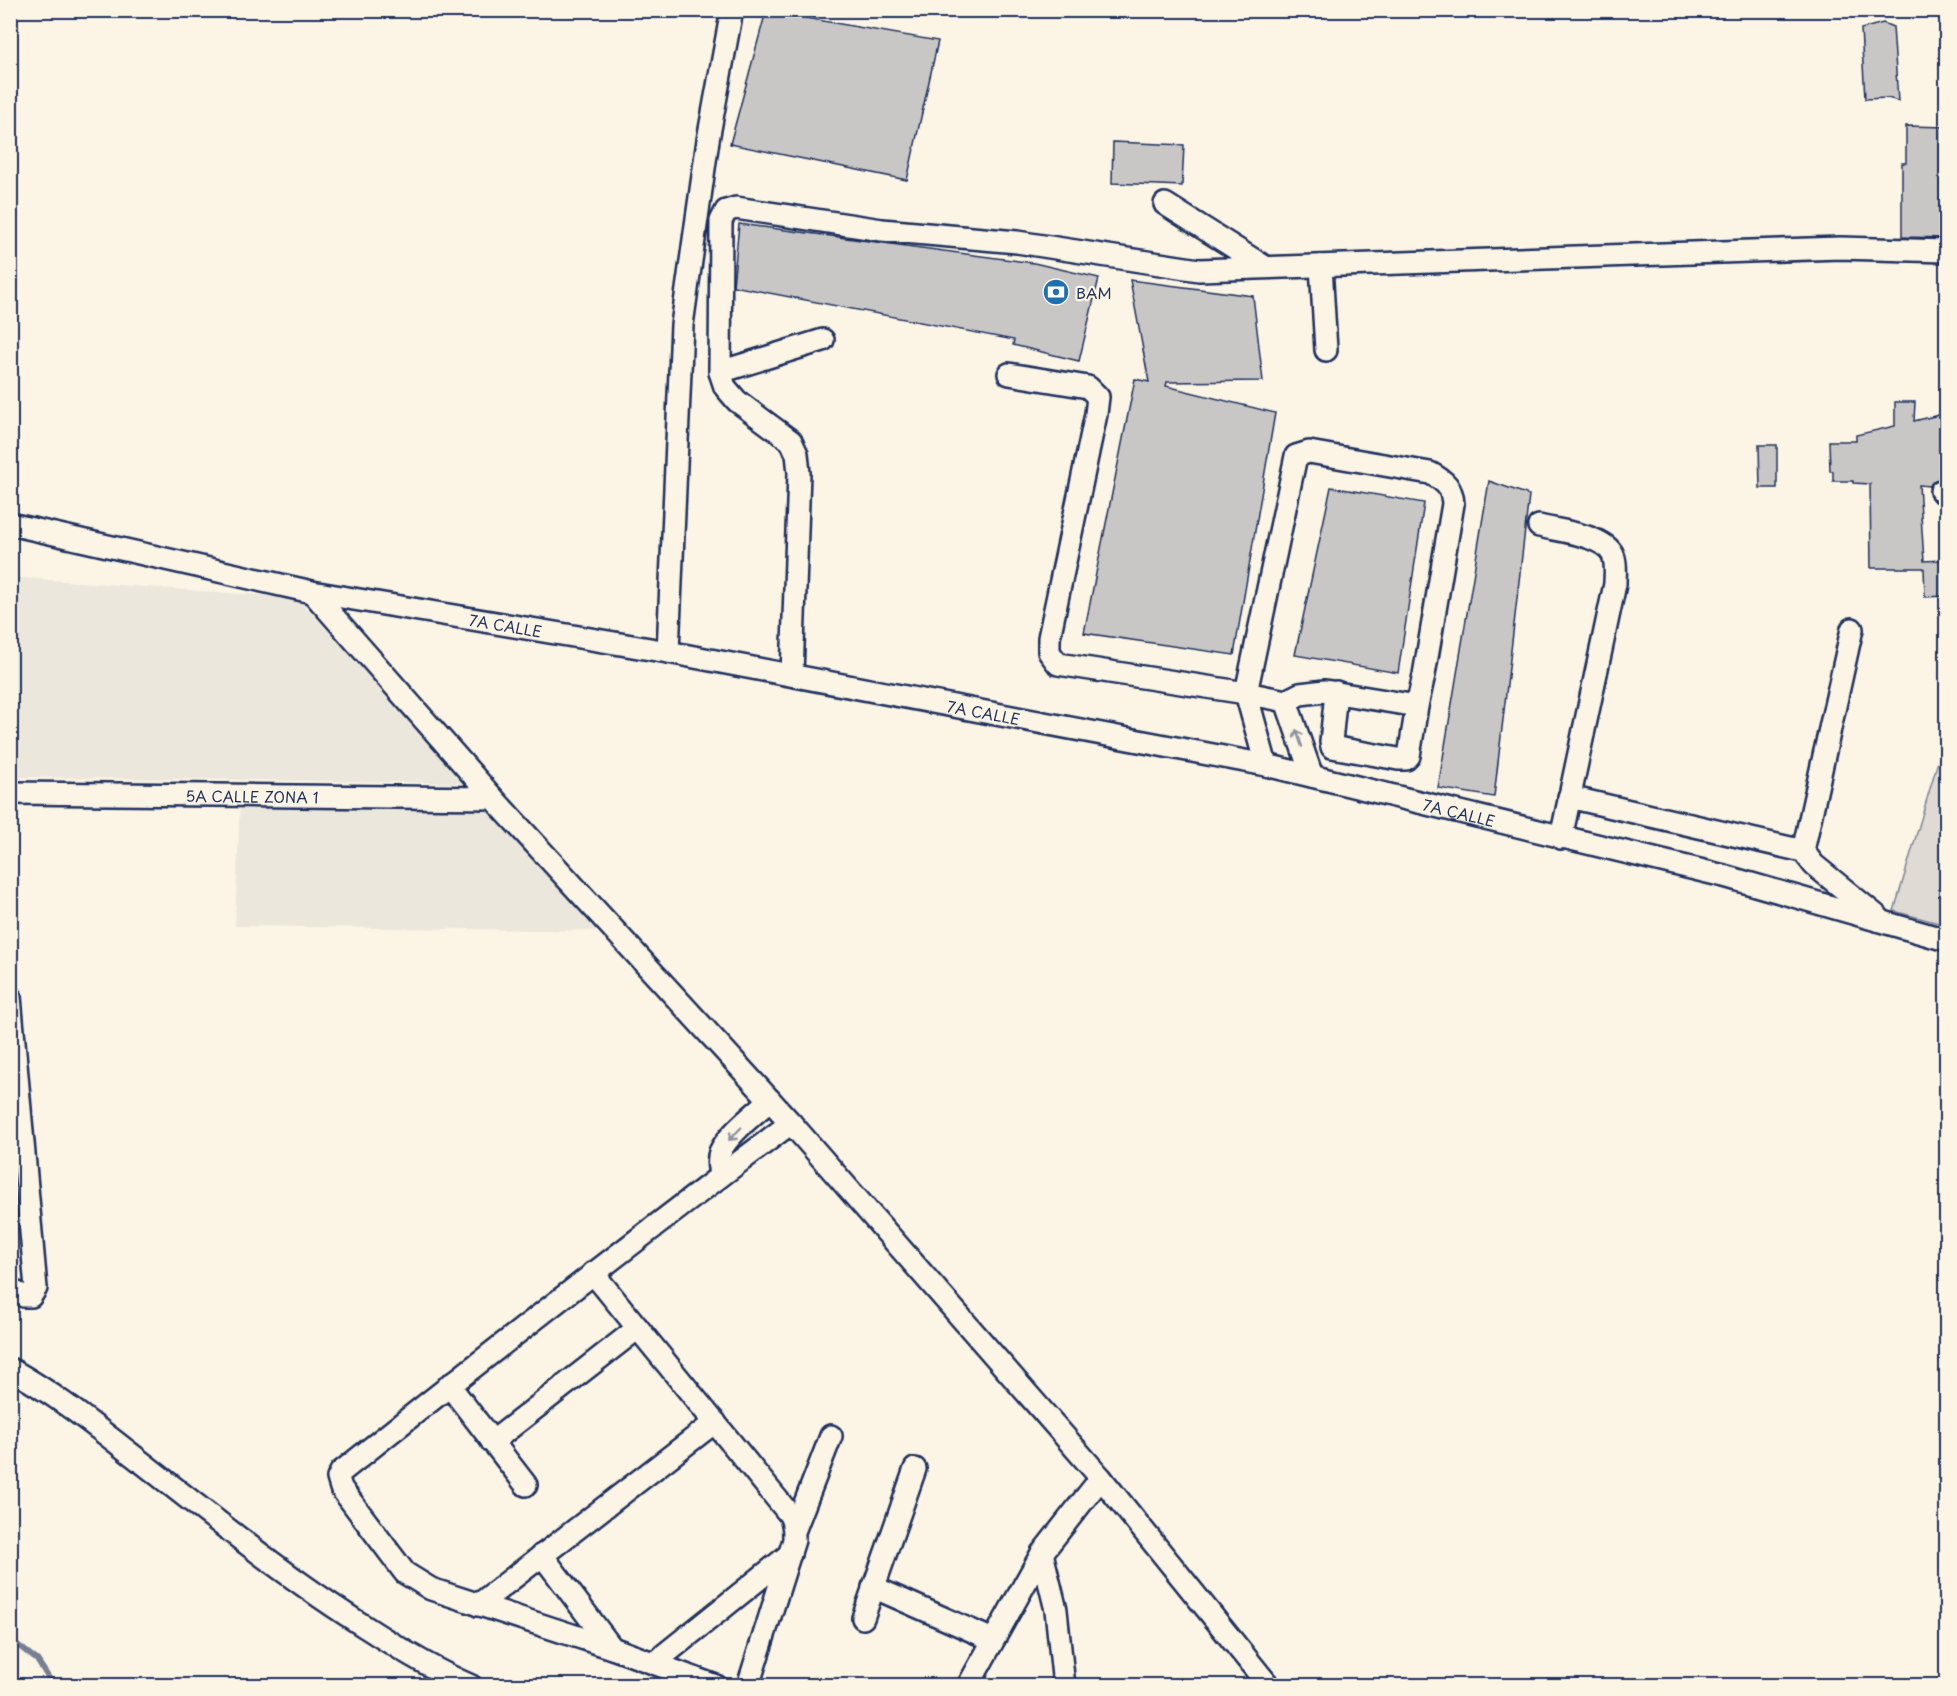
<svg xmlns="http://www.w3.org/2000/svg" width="1957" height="1696" viewBox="0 0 1957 1696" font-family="'Playpen Sans',sans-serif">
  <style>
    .built { fill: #ece7dc }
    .green { fill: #dfdbd4; stroke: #7d8599; stroke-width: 1.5 }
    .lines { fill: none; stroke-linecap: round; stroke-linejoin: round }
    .stream { stroke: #767f94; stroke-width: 6 }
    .building { fill: #c8c7c6; stroke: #1b2f5e; stroke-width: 1.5 }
    .minor-casing { stroke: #1b2f5e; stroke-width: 26 }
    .minor { stroke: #fcf5e5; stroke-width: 21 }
    .oneway { stroke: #8c92a2 }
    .labels { text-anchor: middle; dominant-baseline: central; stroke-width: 4.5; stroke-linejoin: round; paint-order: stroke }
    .poi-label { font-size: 15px; fill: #1b2f5e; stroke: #fcf5e5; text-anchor: start }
    .street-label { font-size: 15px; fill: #1b2f5e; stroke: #fcf5e5 }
  </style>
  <rect width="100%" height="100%" fill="#fcf5e5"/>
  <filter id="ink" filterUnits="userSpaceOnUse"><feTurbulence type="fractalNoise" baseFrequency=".0167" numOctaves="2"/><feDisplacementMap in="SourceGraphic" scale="12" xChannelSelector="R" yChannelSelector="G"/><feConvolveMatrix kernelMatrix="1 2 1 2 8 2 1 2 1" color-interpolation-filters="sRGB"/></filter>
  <g filter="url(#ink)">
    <path class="built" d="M 10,577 L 298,598 L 467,783 L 11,777 Z
      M 240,800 L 489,804 L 610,931 L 235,926 Z"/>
    <path class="green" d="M 1946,734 L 1946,925 L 1894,911 Z"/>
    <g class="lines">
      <path class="stream" d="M 10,1639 L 37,1660 L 54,1686"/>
    </g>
    <path class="building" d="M 766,11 L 938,41 L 907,180 L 730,144 Z
      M 1883,23 L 1893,27 L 1898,101 L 1888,98 L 1865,99 L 1861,29 Z
      M 1906,126 L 1947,127 L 1947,238 L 1902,237 L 1902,163 L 1906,163 Z
      M 1113,142 L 1184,145 L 1182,186 L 1112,183 Z
      M 739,224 L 1034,263 L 1099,278 L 1079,361 L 1013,345 L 1014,340 L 733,286 Z
      M 1130,280 L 1253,296 L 1263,381 L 1167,382 L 1166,386 L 1275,413 L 1234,655 L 1084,633 L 1135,379 L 1149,382 Z
      M 1895,402 L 1915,402 L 1914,421 L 1947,413 L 1947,469 L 1944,469 L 1944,478 L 1935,480 L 1930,486 L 1919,485 L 1924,561 L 1943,560 L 1945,596 L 1925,597 L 1924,568 L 1871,568 L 1870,484 L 1853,483 L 1853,481 L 1833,481 L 1833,471 L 1830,471 L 1829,441 L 1856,441 L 1856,435 L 1895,426 Z
      M 1759,445 L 1777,445 L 1777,488 L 1760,488 Z
      M 1489,481 L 1529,495 L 1494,797 L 1438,788 Z
      M 1331,487 L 1424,503 L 1398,673 L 1295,655 Z"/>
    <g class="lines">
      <defs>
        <g id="minor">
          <path d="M 1165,204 L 1265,267"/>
          <path d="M 1321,266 L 1326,350"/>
          <path d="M 720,372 L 823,340"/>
          <path d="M 1009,374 L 1088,387 L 1098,397 L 1096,414 L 1049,638 L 1049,652 L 1058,664 L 1246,693 L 1296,456 L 1309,452 L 1430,473 C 1445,481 1452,487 1453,504 L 1424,675 L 1417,706 L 1325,691 L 1300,694 L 1286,701 L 1246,693 L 1266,765"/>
          <path d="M 1941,491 L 1946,491"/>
          <path id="s1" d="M 10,524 L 312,592 L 668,652 L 1266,765 L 1724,876 L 1946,940"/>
          <path d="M 1539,526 C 1559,531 1604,535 1613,555 C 1617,565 1615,574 1615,584 L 1561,838"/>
          <path d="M 312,592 L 493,798 L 791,1123 L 1101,1478 L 1269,1686"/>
          <path d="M 668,652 L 682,325 L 708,140 L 732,10"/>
          <path d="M 792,675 L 799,473 L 797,454 L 791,441 L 737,401 L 725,387 L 720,372 L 721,221 L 726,211 L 736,208 L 882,230 L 1017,242 L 1199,270 L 1840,248 L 1946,251"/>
          <path d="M 1336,692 L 1331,742 L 1332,747 L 1398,759 L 1406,759 L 1409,756 L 1417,706"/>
          <path d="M 1286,701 L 1312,776"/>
          <path id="s2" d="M 10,793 L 493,798"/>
          <path d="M 1569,797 L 1803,851 L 1814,865 L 1878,917"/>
          <path d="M 1803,851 L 1852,629"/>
          <path d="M 10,997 L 36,1288 L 31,1296 L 24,1296 L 10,1290"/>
          <path d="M 720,1176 C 719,1168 717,1160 720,1152 C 728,1134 755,1114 770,1100"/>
          <path d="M 593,1273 L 790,1515 C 794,1524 794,1530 794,1540 L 748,1686"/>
          <path d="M 10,1369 C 59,1396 101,1431 144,1464 C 217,1521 289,1579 367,1628 C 401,1650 434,1670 471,1686"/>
          <path d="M 449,1385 L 526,1485"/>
          <path d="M 492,1442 L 638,1328"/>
          <path d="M 795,1529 L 831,1436"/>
          <path d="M 1042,1553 L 1056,1610 L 1064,1686"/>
          <path d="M 542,1555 L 612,1648"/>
          <path d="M 873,1587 L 993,1640"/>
          <path d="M 478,1605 L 715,1422"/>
          <path d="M 863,1618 L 915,1469"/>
          <path d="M 654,1663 L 790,1554"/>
          <path d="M 716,1686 L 612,1648 L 431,1589 L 405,1573 L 341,1488 L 338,1478 L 341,1472 C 489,1354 639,1237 791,1123"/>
          <path d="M 968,1686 L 1042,1553 L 1101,1478"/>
        </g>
      </defs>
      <use href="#minor" class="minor-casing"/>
      <use href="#minor" class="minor"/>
    </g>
    <defs><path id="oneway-shaft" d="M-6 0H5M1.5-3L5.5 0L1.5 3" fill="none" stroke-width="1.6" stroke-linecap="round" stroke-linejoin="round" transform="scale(1.5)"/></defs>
    <g class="oneway">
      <use href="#oneway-shaft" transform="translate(1299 738) rotate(-109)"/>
      <use href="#oneway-shaft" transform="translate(735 1134) rotate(134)"/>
    </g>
  </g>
  <defs>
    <symbol id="bank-disc" viewBox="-11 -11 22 22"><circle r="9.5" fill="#1f6fb2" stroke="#fcf5e5"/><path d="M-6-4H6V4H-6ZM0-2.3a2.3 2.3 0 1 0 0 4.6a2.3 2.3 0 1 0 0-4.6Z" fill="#fff"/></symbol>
  </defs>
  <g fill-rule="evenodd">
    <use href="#bank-disc" x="1041" y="277" width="30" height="30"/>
  </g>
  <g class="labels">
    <g class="poi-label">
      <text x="1076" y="292">BAM</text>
    </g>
    <g class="street-label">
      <text stroke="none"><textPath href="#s1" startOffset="506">7A CALLE</textPath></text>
      <text stroke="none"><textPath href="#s1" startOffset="992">7A CALLE</textPath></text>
      <text stroke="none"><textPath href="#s2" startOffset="242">5A CALLE ZONA 1</textPath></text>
      <text stroke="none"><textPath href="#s1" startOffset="1478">7A CALLE</textPath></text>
    </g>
  </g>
  <rect width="1957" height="1696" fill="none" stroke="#fcf5e5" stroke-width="36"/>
  <rect x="18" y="18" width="1921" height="1660" fill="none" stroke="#1b2f5e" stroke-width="2" filter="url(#ink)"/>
</svg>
